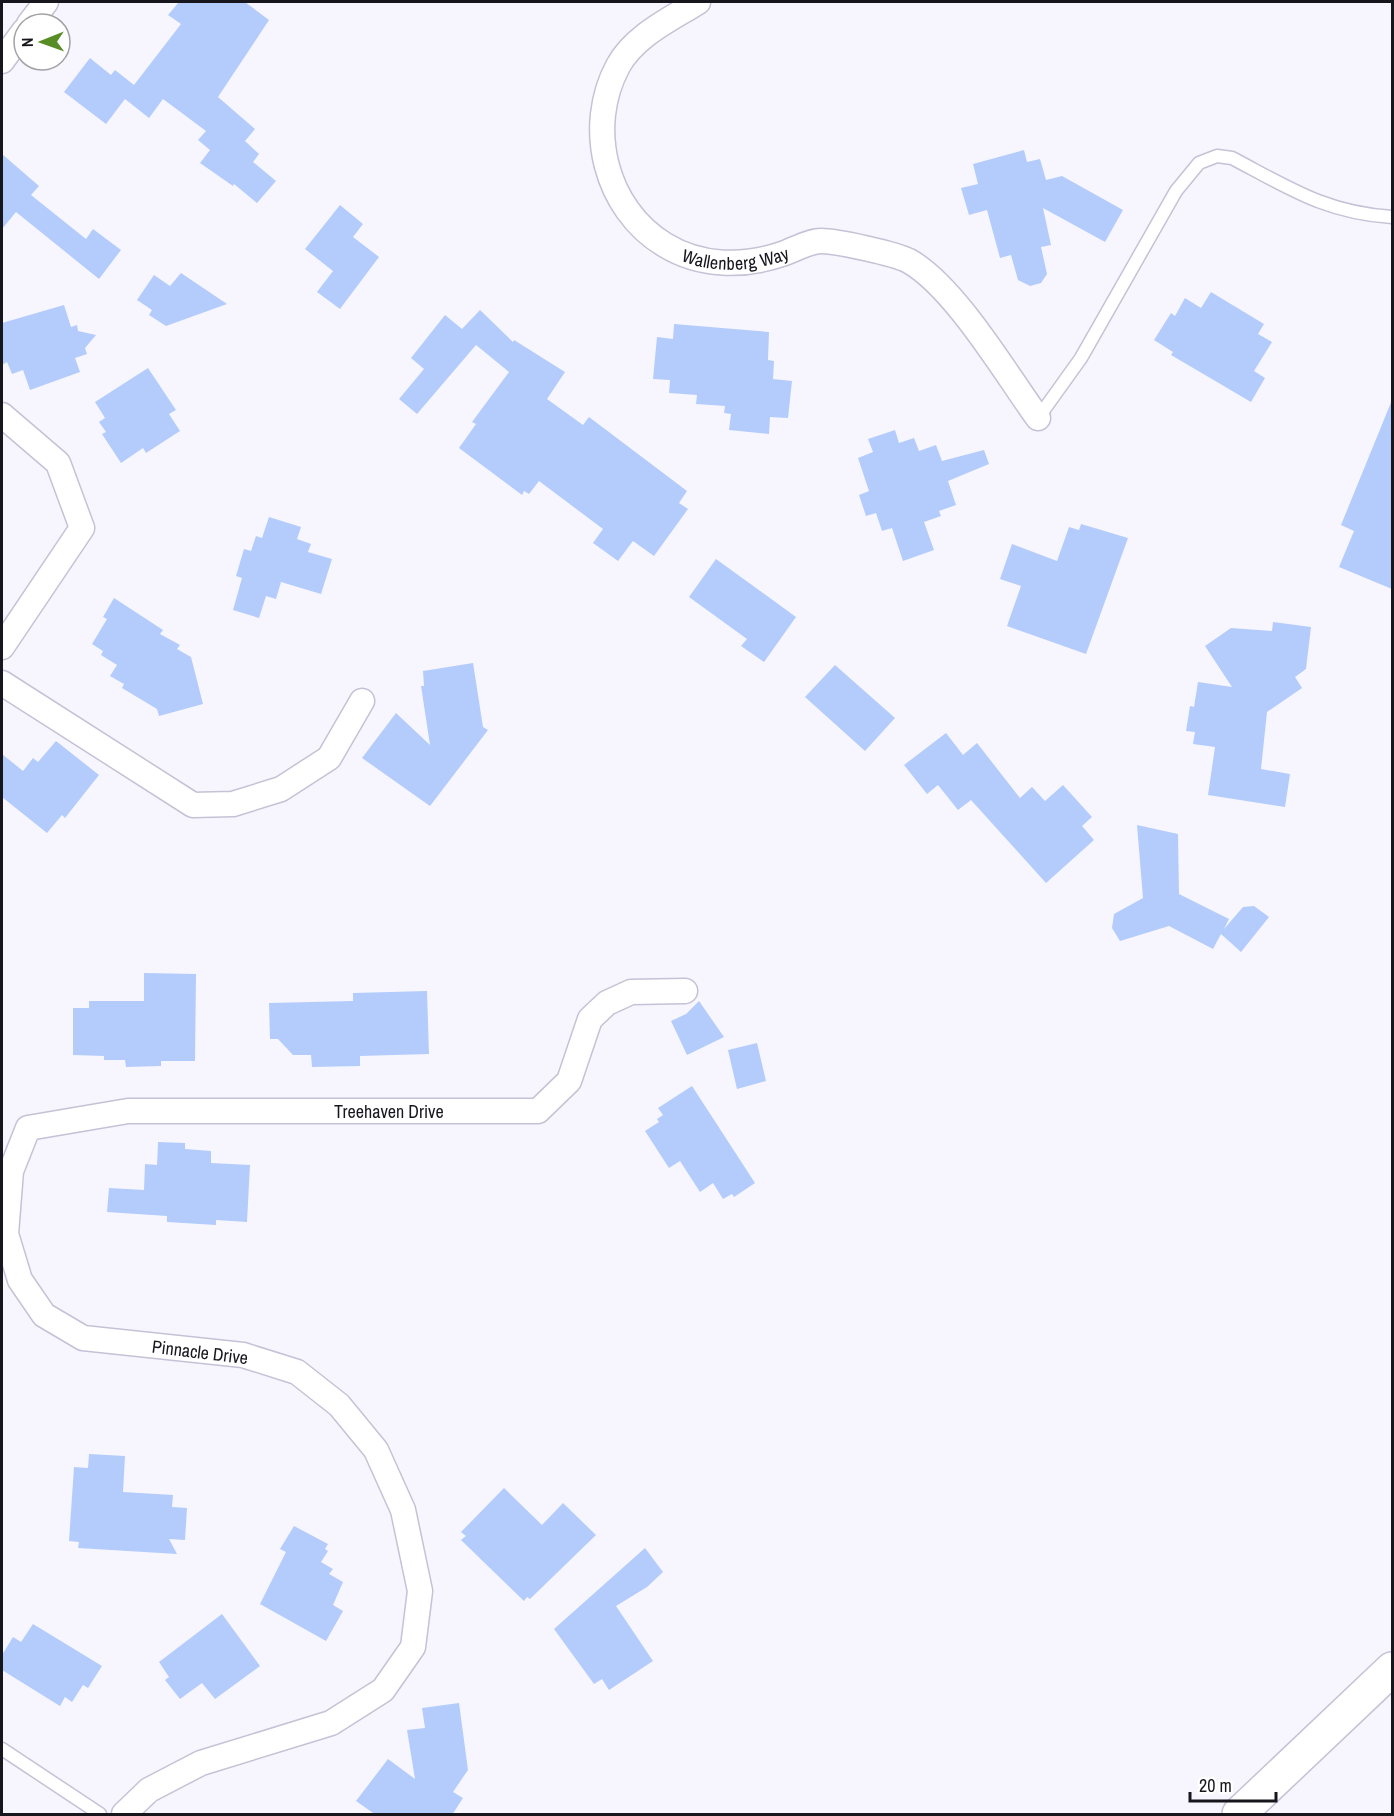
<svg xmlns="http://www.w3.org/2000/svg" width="1394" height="1816" viewBox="0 0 1394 1816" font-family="'Archivo Narrow',sans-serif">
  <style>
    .building { fill: #b3ccfc }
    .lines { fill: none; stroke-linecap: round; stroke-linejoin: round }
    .lane-casing { stroke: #c6c1d6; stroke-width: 15 }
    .street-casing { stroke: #c6c1d6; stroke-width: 27 }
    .secondary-casing { stroke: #c6c1d6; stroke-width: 36 }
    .lane { stroke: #fff; stroke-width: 12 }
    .street { stroke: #fff; stroke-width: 24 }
    .secondary { stroke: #fff; stroke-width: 33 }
    .labels { text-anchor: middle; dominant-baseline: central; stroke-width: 4.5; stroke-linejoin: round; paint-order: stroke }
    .street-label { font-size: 18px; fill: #17161d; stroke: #fff }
  </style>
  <rect width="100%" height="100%" fill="#f7f6fe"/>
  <path class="building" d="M 179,2 L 245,2 L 269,20 L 218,97 L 255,129 L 245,141 L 259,154 L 253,162 L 276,181 L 257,203 L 234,184 L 233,186 L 200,163 L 210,150 L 198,140 L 206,131 L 163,99 L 149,118 L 125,99 L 106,124 L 64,92 L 90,58 L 111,75 L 115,70 L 134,85 L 181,24 L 168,15 Z
    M 1024,150 L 1027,162 L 1040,159 L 1046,180 L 1062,176 L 1123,210 L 1105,242 L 1043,208 L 1051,245 L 1041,247 L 1047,274 L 1041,283 L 1030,286 L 1018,280 L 1011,255 L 1000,258 L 987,210 L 969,215 L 961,188 L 978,184 L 973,164 Z
    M 2,154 L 39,186 L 31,195 L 86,239 L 93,229 L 121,250 L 99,279 L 16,212 L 2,229 Z
    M 340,205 L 363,224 L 353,237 L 379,257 L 340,309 L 317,292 L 333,271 L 305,249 Z
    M 181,273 L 227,304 L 166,326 L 149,315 L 152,310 L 137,300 L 154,275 L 170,286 Z
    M 1211,292 L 1264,324 L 1258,334 L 1272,342 L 1254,371 L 1265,378 L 1251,402 L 1171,355 L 1173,352 L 1154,340 L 1171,313 L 1175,316 L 1185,298 L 1201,308 Z
    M 64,305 L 71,327 L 77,325 L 78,331 L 96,335 L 85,348 L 87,354 L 75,358 L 80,372 L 30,390 L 23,370 L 12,374 L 7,362 L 2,365 L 2,323 Z
    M 480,310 L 513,342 L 514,340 L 565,372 L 547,399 L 583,425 L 589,417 L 687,491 L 679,503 L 688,509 L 654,556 L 633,541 L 618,561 L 593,543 L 603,529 L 539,481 L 529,494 L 524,491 L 522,495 L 459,448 L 476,424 L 472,422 L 509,372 L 476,345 L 417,414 L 399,399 L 424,369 L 411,358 L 445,315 L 462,329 Z
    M 674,324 L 769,332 L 768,360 L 774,361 L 773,379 L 792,381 L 788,418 L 770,417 L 769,434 L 729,430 L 731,414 L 724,413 L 725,406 L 696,404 L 697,395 L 669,393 L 670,380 L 653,379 L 657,337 L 673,339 Z
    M 148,368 L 176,410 L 169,414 L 180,431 L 146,453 L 143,448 L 121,463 L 102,434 L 106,432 L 99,422 L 105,418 L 95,402 Z
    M 1392,400 L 1392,589 L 1339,567 L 1354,531 L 1341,525 Z
    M 895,430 L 899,443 L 914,438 L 919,451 L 936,445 L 942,461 L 984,450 L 989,464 L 948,481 L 956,505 L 939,511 L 941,516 L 924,522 L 934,550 L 903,561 L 892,528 L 882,531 L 876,513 L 866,516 L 859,495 L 869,491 L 858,458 L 873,452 L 868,439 Z
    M 269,517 L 301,527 L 297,539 L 311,544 L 308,552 L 332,559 L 321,594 L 281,582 L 276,599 L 266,596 L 259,618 L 233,610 L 242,578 L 236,576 L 244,549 L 251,551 L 256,536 L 262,538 Z
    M 1081,524 L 1128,538 L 1086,654 L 1007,626 L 1021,586 L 1000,579 L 1012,544 L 1057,561 L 1069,527 L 1079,530 Z
    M 716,559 L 796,617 L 764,662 L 741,646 L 747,639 L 689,597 Z
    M 114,598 L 163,630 L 160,634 L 180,645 L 177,649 L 191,657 L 203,704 L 159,716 L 157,709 L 122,688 L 124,684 L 110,676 L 117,665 L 101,655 L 103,651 L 92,644 L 107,619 L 103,617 Z
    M 1273,622 L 1311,627 L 1306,669 L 1295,677 L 1302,688 L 1267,712 L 1261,769 L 1290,774 L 1285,807 L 1208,795 L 1215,747 L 1193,744 L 1195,732 L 1186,731 L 1190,706 L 1194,707 L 1198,682 L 1232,687 L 1205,646 L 1231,628 L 1272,631 Z
    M 473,663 L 483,727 L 488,730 L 430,806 L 362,758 L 396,713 L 430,745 L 421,686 L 424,686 L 423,671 Z
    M 835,665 L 895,718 L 865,751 L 805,697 Z
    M 946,733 L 963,755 L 977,743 L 1020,798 L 1032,787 L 1045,801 L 1063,785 L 1092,817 L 1082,826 L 1094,840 L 1046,883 L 971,800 L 958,810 L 938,785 L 927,794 L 904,765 Z
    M 56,741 L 99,775 L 65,818 L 62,815 L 47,833 L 2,797 L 2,754 L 23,771 L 33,758 L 38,762 Z
    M 1137,825 L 1178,834 L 1179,894 L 1229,919 L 1224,929 L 1243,907 L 1254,906 L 1269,917 L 1241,952 L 1221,934 L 1213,949 L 1169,926 L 1120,941 L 1112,928 L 1114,914 L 1143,898 Z
    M 144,973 L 196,974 L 195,1061 L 161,1061 L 161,1066 L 126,1067 L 125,1060 L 104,1060 L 104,1056 L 73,1055 L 73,1008 L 89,1008 L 89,1001 L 144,1001 Z
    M 427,991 L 429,1054 L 360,1056 L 360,1066 L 312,1067 L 311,1055 L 293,1055 L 278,1039 L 270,1039 L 269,1003 L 353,1001 L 353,993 Z
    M 699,1001 L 724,1037 L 687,1055 L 671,1021 L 686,1014 Z
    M 757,1043 L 766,1081 L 737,1089 L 728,1050 Z
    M 692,1086 L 755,1183 L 734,1197 L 732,1194 L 723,1199 L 713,1183 L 700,1192 L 680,1161 L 669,1168 L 645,1131 L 659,1122 L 657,1119 L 663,1115 L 658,1108 Z
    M 158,1142 L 185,1143 L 185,1149 L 211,1151 L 211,1163 L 250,1165 L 247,1222 L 216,1220 L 216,1225 L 167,1222 L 167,1216 L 107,1212 L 109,1188 L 144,1190 L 145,1164 L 157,1165 Z
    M 89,1454 L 125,1456 L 123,1492 L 173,1495 L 172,1507 L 187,1508 L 185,1540 L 169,1539 L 177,1554 L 78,1548 L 79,1542 L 69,1541 L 74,1467 L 88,1468 Z
    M 504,1488 L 542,1525 L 563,1503 L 596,1535 L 530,1599 L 527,1597 L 524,1601 L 461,1540 L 466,1536 L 461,1532 Z
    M 294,1526 L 328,1544 L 325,1549 L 328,1551 L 321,1562 L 333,1569 L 329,1574 L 343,1582 L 333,1605 L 343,1611 L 326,1641 L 260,1604 L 286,1552 L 280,1549 Z
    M 645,1548 L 663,1572 L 647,1587 L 616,1606 L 653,1661 L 609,1690 L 602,1679 L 594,1684 L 554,1629 Z
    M 222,1614 L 260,1666 L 215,1699 L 202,1683 L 180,1699 L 165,1680 L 169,1677 L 159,1662 Z
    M 33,1624 L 102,1666 L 88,1688 L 83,1685 L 72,1702 L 65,1697 L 60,1706 L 2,1670 L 2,1655 L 13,1637 L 21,1642 Z
    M 459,1703 L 468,1770 L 453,1792 L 463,1798 L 452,1815 L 376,1815 L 356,1801 L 388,1759 L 415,1779 L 407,1730 L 425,1728 L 422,1708 Z"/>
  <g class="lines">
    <defs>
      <path id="lane" d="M 1038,418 L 1081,358 L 1176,191 L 1199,163 L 1217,156 L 1232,158 C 1289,188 1326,213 1392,217
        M 2,1749 L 100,1814"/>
      <g id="street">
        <path id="s1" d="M 698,2 C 671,19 634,36 618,66 C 585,127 605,209 665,245 C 701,267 744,267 782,254 C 794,250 809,241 821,241 C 837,241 896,254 909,261 C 955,287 1006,374 1038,418"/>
        <path d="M 29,24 L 46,2"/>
        <path d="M 2,61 L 24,31"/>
        <path d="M 2,415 L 58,463 L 82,528 L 2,647"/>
        <path d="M 2,683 L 193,805 L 233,804 L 281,789 L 329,758 L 362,701"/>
        <path id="s2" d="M 124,1814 L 149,1790 L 201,1763 L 331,1723 L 383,1690 L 413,1647 L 420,1591 L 403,1510 L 376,1450 L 339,1405 L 297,1372 L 243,1355 L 83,1338 L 44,1315 L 20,1280 L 6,1234 L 11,1171 L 28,1128 L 128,1111 L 538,1111 L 569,1081 L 590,1019 L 607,1003 L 631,992 L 685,991"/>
      </g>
      <path id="secondary" d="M 1239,1814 L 1392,1669"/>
    </defs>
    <use href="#lane" class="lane-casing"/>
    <use href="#street" class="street-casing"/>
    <use href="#secondary" class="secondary-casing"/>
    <use href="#lane" class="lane"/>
    <use href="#street" class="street"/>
    <use href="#secondary" class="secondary"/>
  </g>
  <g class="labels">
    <g class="street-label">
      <text stroke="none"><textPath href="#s1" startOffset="381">Wallenberg Way</textPath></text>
      <text stroke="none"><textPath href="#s2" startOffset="1485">Treehaven Drive</textPath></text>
      <text transform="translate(200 1352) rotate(7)">Pinnacle Drive</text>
    </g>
  </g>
  <rect width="1394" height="1816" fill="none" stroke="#17161d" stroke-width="6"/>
  <g transform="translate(42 42) rotate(269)"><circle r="28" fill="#ffffff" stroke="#a2a2a5" stroke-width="1.5"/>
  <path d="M0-4.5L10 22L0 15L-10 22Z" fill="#588d26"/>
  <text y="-9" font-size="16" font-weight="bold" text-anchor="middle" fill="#17161d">N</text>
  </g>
  <path d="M1190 1792v9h86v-9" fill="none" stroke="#17161d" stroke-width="3"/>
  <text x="1199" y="1792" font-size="18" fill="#17161d" stroke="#ffffff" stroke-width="4.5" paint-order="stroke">20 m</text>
</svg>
